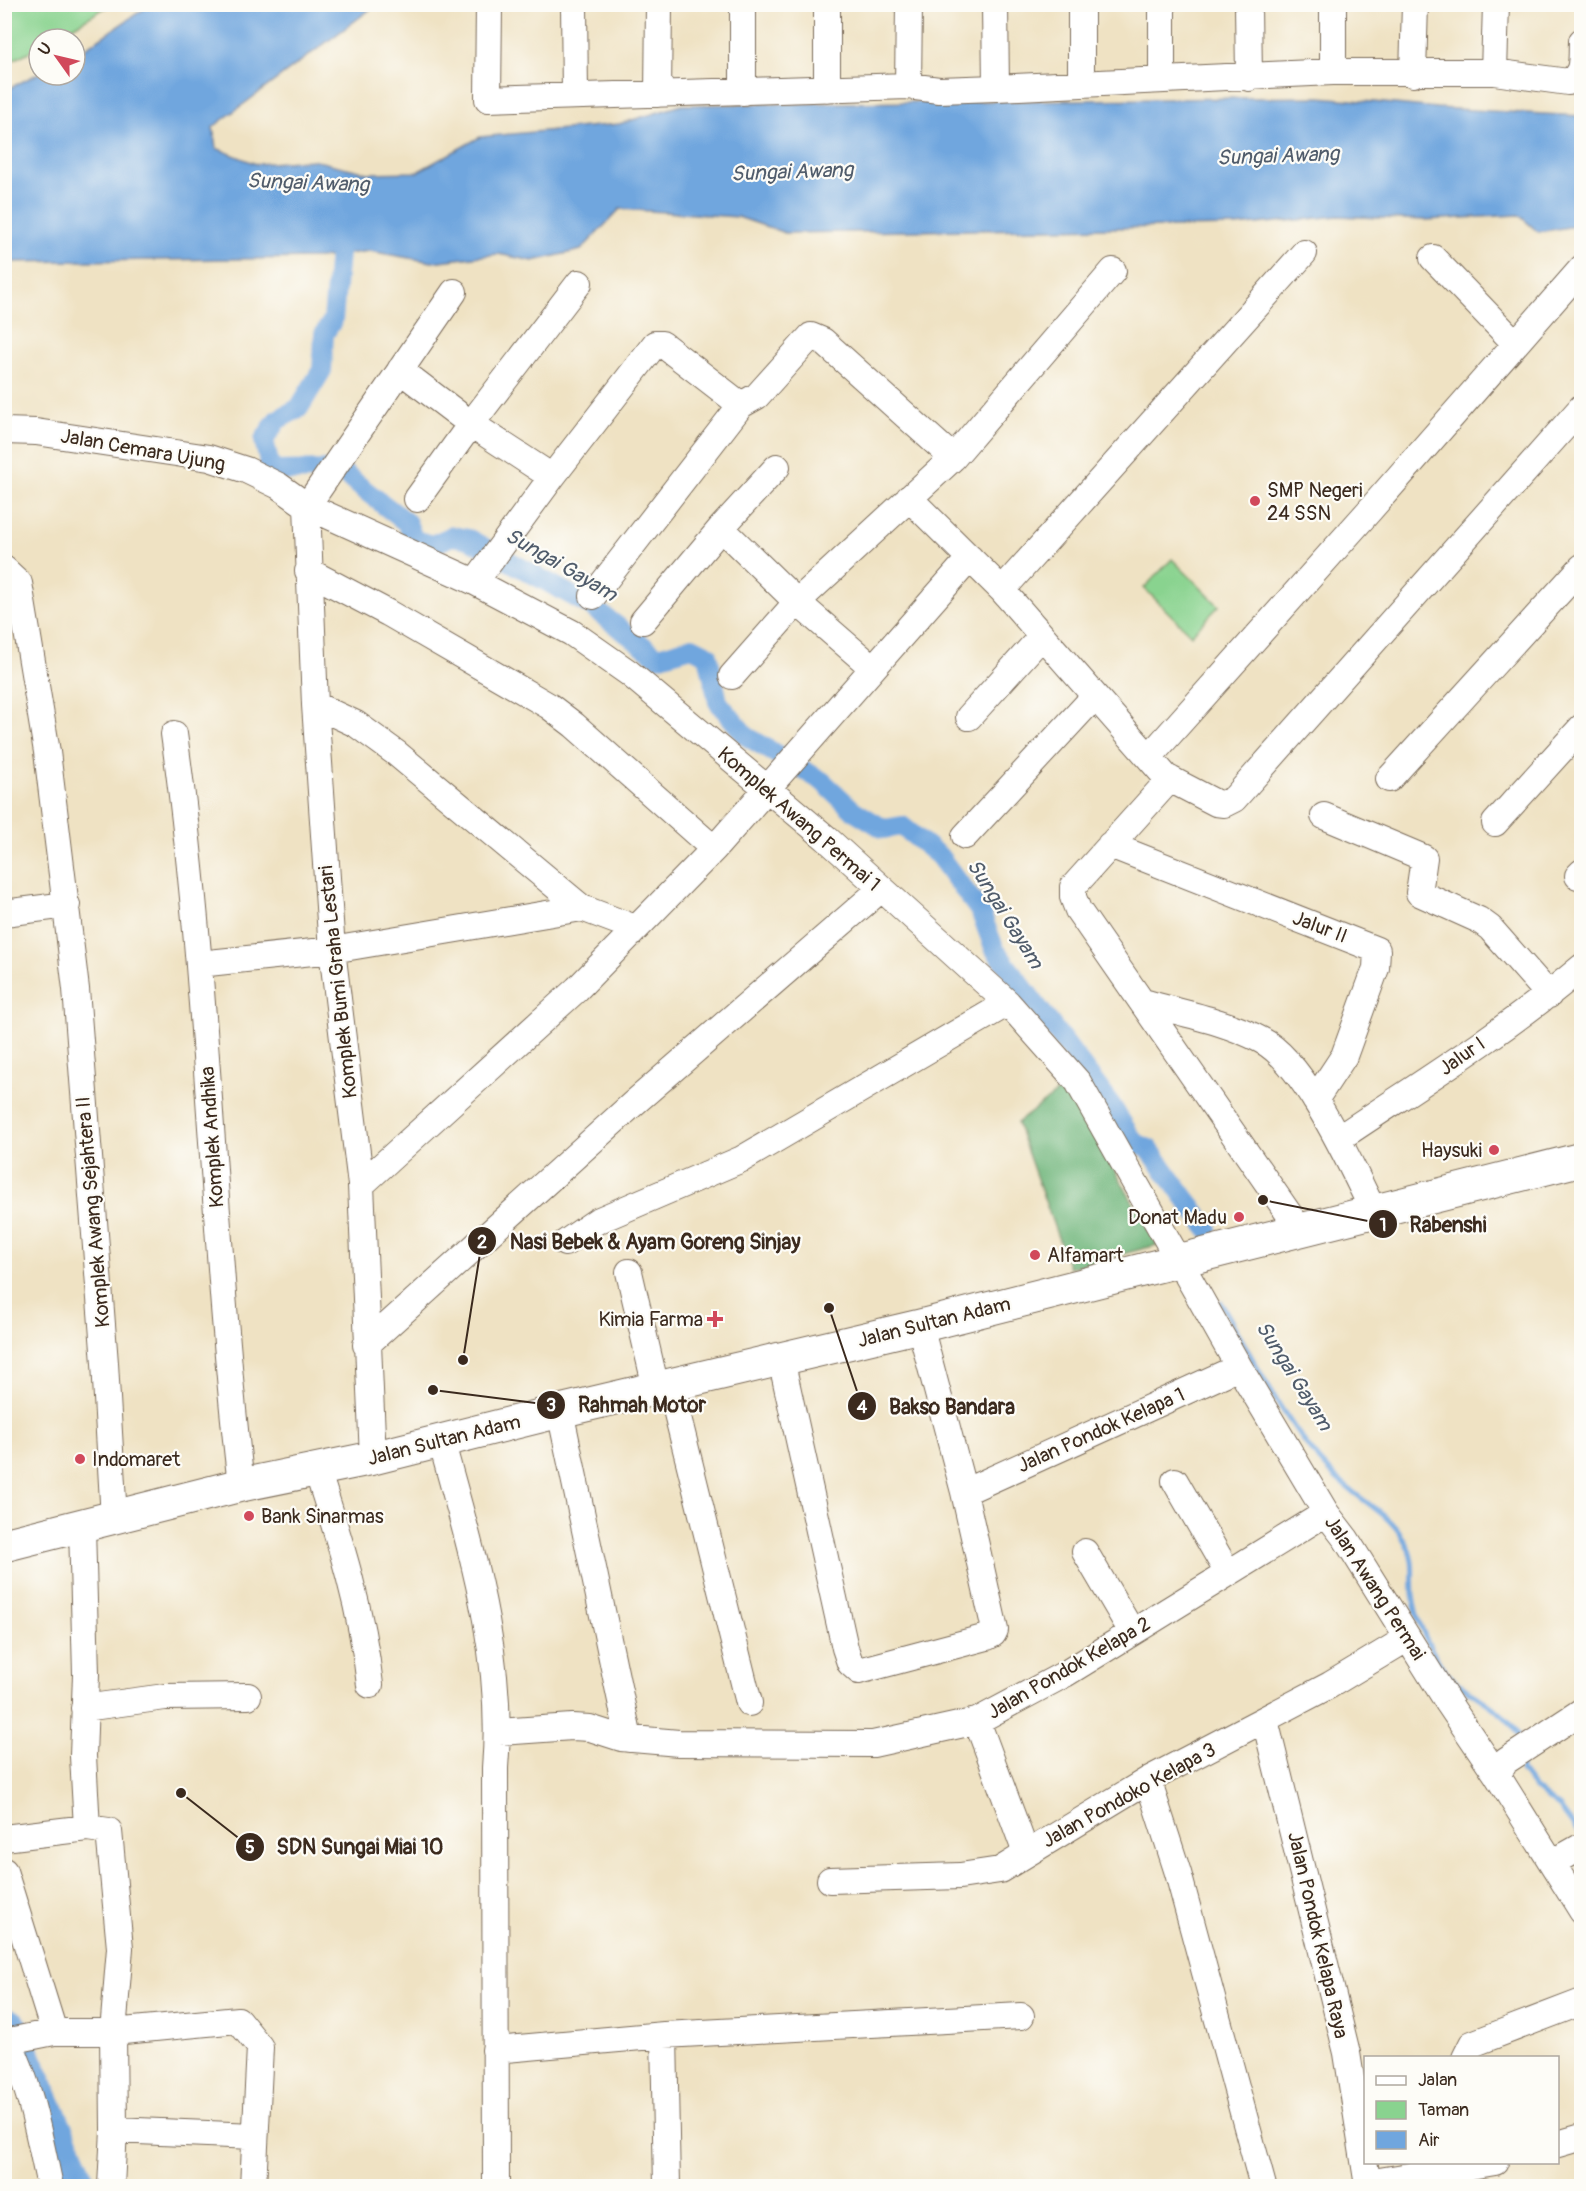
<svg xmlns="http://www.w3.org/2000/svg" width="1586" height="2191" viewBox="0 0 1586 2191" font-family="Pangolin,sans-serif">
  <style>
    .green { fill: #89d38f; stroke: #627e56; stroke-width: 1.5 }
    .forest { fill: #6eb57a; stroke: #54704c; stroke-width: 1.5 }
    .water { fill: #70a6de; stroke: #56687e; stroke-width: 1.5 }
    .lines { fill: none; stroke-linecap: round; stroke-linejoin: round }
    .stream { stroke: #70a6de; stroke-width: 5 }
    .canal { stroke: #70a6de; stroke-width: 20 }
    .river { stroke: #70a6de; stroke-width: 33 }
    .minor-casing { stroke: #7a6a58; stroke-width: 28 }
    .major-casing { stroke: #7a6a58; stroke-width: 35 }
    .minor { stroke: #fff; stroke-width: 26 }
    .major { stroke: #fff; stroke-width: 33 }
    .poi-dot { fill: #d1495b; stroke: #fdfcf7; stroke-width: 2 }
    .labels { text-anchor: middle; dominant-baseline: central; stroke-width: 4.5; stroke-linejoin: round; paint-order: stroke }
    .street-label { font-size: 20px; fill: #3b2a1e; stroke: #fdfcf7 }
    .poi-label { font-size: 20px; fill: #3b2a1e; stroke: #fdfcf7; text-anchor: start }
    .water-label { font-size: 21px; font-style: italic; fill: #505c6b; stroke: #fdfcf7 }
    .leader { fill: none; stroke: #3b2a1e; stroke-width: 2 }
    .callout-dot { fill: #3b2a1e; stroke: #fdfcf7; stroke-width: 2 }
    .mark-label { font-size: 18px; text-anchor: middle; font-weight: bold; fill: #fff }
    .callout-label { font-size: 21px; text-anchor: middle; font-weight: bold; fill: #3b2a1e; stroke: #fdfcf7; stroke-width: 4.5; stroke-linejoin: round; paint-order: stroke }
  </style>
  <rect width="100%" height="100%" fill="#fdfcf7"/>
  <filter id="ink" filterUnits="userSpaceOnUse"><feTurbulence type="fractalNoise" baseFrequency=".0167" numOctaves="2"/><feDisplacementMap in="SourceGraphic" scale="12" xChannelSelector="R" yChannelSelector="G"/><feConvolveMatrix kernelMatrix="1 2 1 2 8 2 1 2 1" color-interpolation-filters="sRGB"/></filter>
  <filter id="wash" filterUnits="userSpaceOnUse"><feTurbulence type="fractalNoise" baseFrequency=".008" numOctaves="4" result="noise"/><feDisplacementMap in="SourceGraphic" scale="24" xChannelSelector="R" yChannelSelector="G"/><feGaussianBlur stdDeviation="1.35" result="paint"/><feColorMatrix in="noise" values="0 0 0 0 0 0 0 0 0 0 0 0 0 0 0 0 0 1.4 0 .05"/><feComposite in="paint" operator="in"/></filter>
  <g filter="url(#wash)">
    <rect width="100%" height="100%" fill="#efe2c3"/>
    <path class="green" d="M 5,4 L 110,4 L 110,5 L 52,39 L 39,39 L 39,47 L 5,64 Z
      M 1172,559 L 1219,606 L 1191,635 L 1144,588 Z"/>
    <path class="forest" d="M 1067,1085 L 1157,1245 L 1069,1268 L 1017,1123 Z"/>
    <path class="water" d="M 150,5 L 376,5 L 213,127 L 216,148 L 256,164 L 313,160 L 368,173 L 417,172 L 480,137 L 619,124 L 682,105 L 1320,97 L 1437,108 L 1581,116 L 1581,225 L 1538,232 L 1519,215 L 1424,220 L 1338,216 L 1236,226 L 785,233 L 738,217 L 620,209 L 581,250 L 533,261 L 498,254 L 432,262 L 369,251 L 320,258 L 5,262 L 4,91 L 39,73 L 75,75 L 75,55 Z"/>
    <g class="lines">
      <path class="stream" d="M 1221,1303 C 1255,1361 1285,1426 1332,1474 C 1354,1497 1386,1510 1403,1538 C 1417,1562 1411,1568 1413,1594 C 1416,1620 1427,1644 1441,1665 C 1462,1697 1509,1704 1521,1743
        M 1521,1760 L 1521,1771 L 1534,1788 L 1560,1808 L 1582,1837
        M 4,2014 L 11,2026"/>
      <path class="canal" d="M 341,230 L 333,320 L 324,334 L 322,370 L 299,408 L 277,420 L 264,440 L 271,471 L 339,470 L 407,523 L 414,540 L 432,545 L 452,536 L 469,539 L 589,605 L 658,657 L 692,647 L 708,655 L 718,702 L 746,736 L 822,781 L 853,810 L 884,829 L 902,826 L 939,856 L 980,911 L 995,950 L 1109,1102 L 1134,1142 L 1149,1149 L 1208,1229"/>
      <path class="river" d="M 11,2026 L 75,2171 L 79,2186"/>
    </g>
  </g>
  <g filter="url(#ink)">
    <g class="lines">
      <defs>
        <path id="minor" d="M 489,4 L 488,99 L 908,86 L 939,90 L 996,88 L 1333,72 L 1494,72 L 1568,82 C 1585,74 1581,58 1582,41
          M 574,4 L 575,96
          M 743,4 L 743,92
          M 827,4 L 827,89
          M 995,4 L 996,88
          M 1081,4 L 1081,84
          M 1248,4 L 1249,78
          M 1333,4 L 1333,72
          M 1494,72 L 1496,4
          M 1413,74 L 1415,4
          M 1162,79 L 1162,4
          M 908,86 L 909,4
          M 658,94 L 659,4
          M 1433,258 L 1515,343
          M 400,370 L 471,424 L 552,477
          M 4,431 L 36,432 L 209,458 L 246,470 L 279,486 L 307,506 L 475,582 L 572,633 L 629,673 L 826,838 L 1008,1003 L 1078,1082 L 1239,1367 L 1326,1513 L 1346,1539 L 1449,1704 L 1497,1775 L 1582,1911
          M 909,498 L 1002,590 L 1166,777 L 1216,803 L 1224,804 L 1234,799 L 1582,407
          M 417,499 L 471,424 L 579,283
          M 307,506 L 315,705 L 332,950 L 361,1185 L 373,1458
          M 307,506 L 454,292
          M 721,528 L 797,602 L 873,668
          M 4,569 L 19,583 L 47,752 L 76,989 L 105,1363 L 114,1519
          M 308,571 L 388,613 L 549,706 L 574,725 L 714,849
          M 475,582 L 552,477 L 655,344 L 662,344 L 741,405
          M 1002,590 L 1304,253
          M 593,596 L 741,405 L 757,396 L 811,336 L 823,341 L 953,458
          M 643,621 L 721,528 L 777,467
          M 732,676 L 797,602 L 953,458 L 1113,271
          M 315,705 L 356,724 L 396,753 L 582,908 L 635,928
          M 969,717 L 1042,636
          M 174,734 C 209,983 212,1235 241,1485
          M 1150,756 L 1369,511 L 1582,268
          M 1170,779 L 1073,887 L 1073,897 L 1078,910 L 1300,1230
          M 1389,779 L 1582,567
          M 1324,816 L 1424,858 L 1419,893 L 1479,920 L 1490,928 L 1549,995
          M 1495,823 L 1582,727
          M 965,836 L 1094,697
          M 1110,845 L 1377,950 L 1376,968 L 1344,1056 L 1315,1100
          M 1578,876 L 1582,872
          M 4,913 L 67,905
          M 199,964 L 332,950 L 582,908
          M 1143,1002 C 1181,1013 1225,1021 1261,1040 C 1305,1062 1351,1166 1373,1210
          M 1338,1139 C 1420,1084 1506,1031 1582,967
          M 361,1185 L 577,989 L 714,849 L 970,558
          M 565,1243 L 597,1221 L 742,1159 L 1008,1003
          M 629,1272 L 656,1388
          M 366,1345 L 634,1103 L 881,889
          M 781,1359 L 845,1648 L 850,1663 L 859,1671 L 987,1637 L 993,1634 L 995,1630 L 964,1492 L 920,1326
          M 670,1385 L 749,1703
          M 560,1411 L 629,1739
          M 441,1440 C 470,1547 505,1656 495,1768 L 496,2186
          M 317,1470 C 340,1541 362,1610 370,1685
          M 1175,1481 L 1228,1573
          M 964,1492 L 1239,1367
          M 82,1527 L 86,1674 L 83,1756 L 87,1828
          M 1085,1552 L 1132,1632
          M 84,1708 L 165,1697 L 248,1696
          M 1265,1720 L 1347,2053 L 1368,2186
          M 977,1721 L 1026,1853
          M 499,1732 L 572,1727 L 590,1728 L 621,1738 L 679,1743 L 873,1744 L 977,1721 L 1065,1674 L 1326,1513
          M 1497,1775 L 1506,1761 L 1582,1711
          M 1148,1780 L 1178,1873 L 1263,2186
          M 4,1838 L 87,1828 L 109,1831 L 120,1948 L 113,2032 L 114,2130 L 111,2186
          M 1552,1863 L 1582,1846
          M 4,1871 L 54,2032
          M 830,1880 L 960,1876 L 1000,1870 L 1148,1780 L 1330,1685 L 1408,1638
          M 664,2035 L 667,2186
          M 8,2041 C 31,2086 39,2137 50,2186
          M 4,2042 L 54,2032 L 113,2032 L 238,2020 L 260,2047 L 253,2186
          M 495,2050 L 664,2035 L 1021,2016
          M 1465,2058 L 1472,2044 L 1582,2002
          M 114,2130 L 254,2136
          M 1558,2144 L 1582,2137
          M 1367,2183 L 1495,2162"/>
        <path id="major" d="M 4,1545 L 241,1485 L 373,1458 L 560,1411 L 920,1326 L 1582,1159"/>
      </defs>
      <use href="#minor" class="minor-casing"/>
      <use href="#major" class="major-casing"/>
      <use href="#minor" class="minor"/>
      <use href="#major" class="major"/>
    </g>
  </g>
  <g class="poi-dot">
    <circle cx="1255" cy="501" r="6"/>
    <circle cx="1494" cy="1150" r="6"/>
    <circle cx="1239" cy="1217" r="6"/>
    <circle cx="1035" cy="1255" r="6"/>
    <path d="M712 1310h6v6h6v6h-6v6h-6v-6h-6v-6h6z"/>
    <circle cx="80" cy="1459" r="6"/>
    <circle cx="249" cy="1516" r="6"/>
  </g>
  <g class="labels">
    <g class="street-label">
      <text transform="translate(143 450) rotate(10)">Jalan Cemara Ujung</text>
      <text transform="translate(799 819) rotate(41)">Komplek Awang Permai 1</text>
      <text transform="translate(1320 927) rotate(21)">Jalur II</text>
      <text transform="translate(338 982) rotate(-96)">Komplek Bumi Graha Lestari</text>
      <text transform="translate(1462 1056) rotate(-35)">Jalur I</text>
      <text transform="translate(212 1137) rotate(-94)">Komplek Andhika</text>
      <text transform="translate(93 1212) rotate(-95)">Komplek Awang Sejahtera II</text>
      <text transform="translate(934 1322) rotate(-14)">Jalan Sultan Adam</text>
      <text transform="translate(1101 1430) rotate(-24)">Jalan Pondok Kelapa 1</text>
      <text transform="translate(444 1440) rotate(-14)">Jalan Sultan Adam</text>
      <text transform="translate(1375 1588) rotate(57)">Jalan Awang Permai</text>
      <text transform="translate(1069 1668) rotate(-30)">Jalan Pondok Kelapa 2</text>
      <text transform="translate(1129 1795) rotate(-29)">Jalan Pondoko Kelapa 3</text>
      <text transform="translate(1318 1935) rotate(77)">Jalan Pondok Kelapa Raya</text>
    </g>
    <g class="poi-label">
      <text x="1267" y="490">SMP Negeri<tspan x="1267" dy="23">24 SSN</tspan></text>
      <text x="1482" y="1150" text-anchor="end">Haysuki</text>
      <text x="1227" y="1217" text-anchor="end">Donat Madu</text>
      <text x="1047" y="1255">Alfamart</text>
      <text x="703" y="1319" text-anchor="end">Kimia Farma</text>
      <text x="92" y="1459">Indomaret</text>
      <text x="261" y="1516">Bank Sinarmas</text>
    </g>
    <g class="water-label">
      <text transform="translate(1278 156) rotate(-2)">Sungai Awang</text>
      <text transform="translate(792 172) rotate(-2)">Sungai Awang</text>
      <text transform="translate(308 183) rotate(2)">Sungai Awang</text>
      <text transform="translate(561 565) rotate(30)">Sungai Gayam</text>
      <text transform="translate(1005 914) rotate(58)">Sungai Gayam</text>
      <text transform="translate(1294 1376) rotate(58)">Sungai Gayam</text>
    </g>
  </g>
  <path class="leader" d="M1263 1200L1383 1224M463 1360L482 1241M433 1390L551 1405M829 1308L862 1406M181 1793L250 1847"/>
  <g class="callout-dot">
    <circle cx="1263" cy="1200" r="6"/>
    <circle cx="463" cy="1360" r="6"/>
    <circle cx="433" cy="1390" r="6"/>
    <circle cx="829" cy="1308" r="6"/>
    <circle cx="181" cy="1793" r="6"/>
    <circle cx="1383" cy="1224" r="15"/>
    <circle cx="482" cy="1241" r="15"/>
    <circle cx="551" cy="1405" r="15"/>
    <circle cx="862" cy="1406" r="15"/>
    <circle cx="250" cy="1847" r="15"/>
  </g>
  <g class="mark-label">
    <text x="1383" y="1231">1</text>
    <text x="482" y="1248">2</text>
    <text x="551" y="1411">3</text>
    <text x="862" y="1413">4</text>
    <text x="250" y="1853">5</text>
  </g>
  <g class="callout-label">
    <text x="1448" y="1232">Rabenshi</text>
    <text x="655" y="1249">Nasi Bebek &amp; Ayam Goreng Sinjay</text>
    <text x="642" y="1412">Rahmah Motor</text>
    <text x="952" y="1414">Bakso Bandara</text>
    <text x="360" y="1854">SDN Sungai Miai 10</text>
  </g>
  <rect width="1586" height="2191" fill="none" stroke="#fdfcf7" stroke-width="24"/>
  <rect x="1364" y="2056" width="195" height="108" fill="#fdfcf7" stroke="#afa8a0" stroke-width="1.5"/>
  <rect x="1376" y="2076" width="30" height="9" fill="#ffffff" stroke="#afa8a0" stroke-width="1.5"/>
  <text x="1418" y="2086" font-size="18" fill="#3b2a1e">Jalan</text>
  <rect x="1376" y="2101" width="30" height="18" fill="#89d38f" stroke="#afa8a0" stroke-width="1.5"/>
  <text x="1418" y="2116" font-size="18" fill="#3b2a1e">Taman</text>
  <rect x="1376" y="2131" width="30" height="18" fill="#70a6de" stroke="#afa8a0" stroke-width="1.5"/>
  <text x="1418" y="2146" font-size="18" fill="#3b2a1e">Air</text>
  <g transform="translate(57 57) rotate(304)"><circle r="28" fill="#fdfcf7" stroke="#afa8a0" stroke-width="1.5"/>
  <path d="M0-4.5L10 22L0 15L-10 22Z" fill="#d1495b"/>
  <text y="-9" font-size="16" font-weight="bold" text-anchor="middle" fill="#3b2a1e">U</text>
  </g>
</svg>
